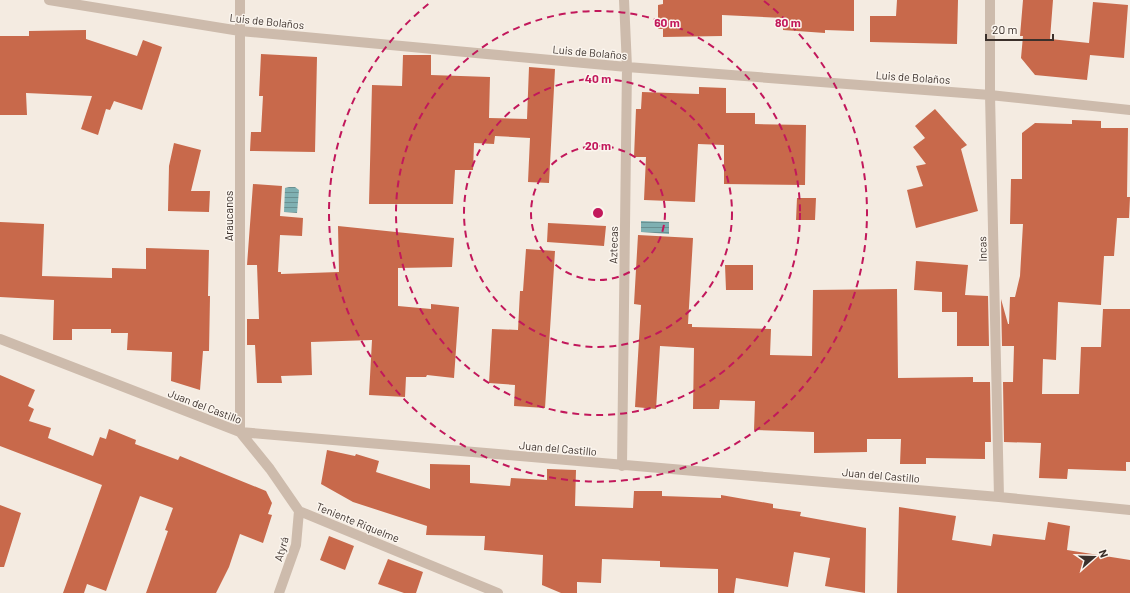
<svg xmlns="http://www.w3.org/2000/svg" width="1130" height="593" viewBox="0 0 1130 593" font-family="Barlow,sans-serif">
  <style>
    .water { fill: url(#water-rules) }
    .building { fill: #c8694b }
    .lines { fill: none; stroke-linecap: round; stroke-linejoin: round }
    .minor { stroke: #cdbbac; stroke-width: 10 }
    .ring { fill: none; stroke: #c2185b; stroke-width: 2; stroke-dasharray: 7 5 }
    .labels { text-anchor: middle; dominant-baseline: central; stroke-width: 3; stroke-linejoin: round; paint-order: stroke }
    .street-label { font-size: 11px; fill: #3b302b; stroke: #fbf5ee }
    .centre { fill: #c2185b; stroke: #fbf5ee; stroke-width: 2 }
    .ring-label { font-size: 12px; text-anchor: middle; font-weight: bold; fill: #c2185b; stroke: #fbf5ee; stroke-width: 3; stroke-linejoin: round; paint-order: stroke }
  </style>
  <defs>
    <pattern id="water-rules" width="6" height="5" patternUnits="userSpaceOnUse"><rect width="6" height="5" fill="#7fb0b2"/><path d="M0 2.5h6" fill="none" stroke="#699091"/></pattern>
  </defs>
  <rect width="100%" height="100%" fill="#f4ebe1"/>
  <path class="water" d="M 289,187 L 295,187 L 299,190 L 297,213 L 284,212 L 285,188 Z
    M 641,221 L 669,222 L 669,234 L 641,232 Z"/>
  <path class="building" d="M 663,0 L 854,0 L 854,31 L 825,30 L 825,33 L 783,30 L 783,18 L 722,15 L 722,36 L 663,37 L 663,29 L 658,29 L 658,5 L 663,4 Z
    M 897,0 L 958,0 L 957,44 L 870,42 L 870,16 L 896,16 Z
    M 1023,0 L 1053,0 L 1050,39 L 1089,43 L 1093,2 L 1128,5 L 1124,58 L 1090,55 L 1087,80 L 1035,75 L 1021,58 L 1023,36 L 1020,36 Z
    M 86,30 L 86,39 L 137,56 L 143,40 L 162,47 L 142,110 L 114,101 L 110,110 L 106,109 L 98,135 L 81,129 L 92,96 L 26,93 L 27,115 L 0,115 L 0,36 L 29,36 L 29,31 Z
    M 261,54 L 317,57 L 315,152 L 250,151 L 251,132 L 261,132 L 263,96 L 259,96 Z
    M 403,55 L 431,55 L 431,75 L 490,77 L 489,118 L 527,119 L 529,67 L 555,69 L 549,183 L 528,182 L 530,138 L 495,136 L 494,144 L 474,143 L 473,170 L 455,170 L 453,204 L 369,204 L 372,85 L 402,86 Z
    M 699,87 L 726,88 L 726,113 L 755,113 L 755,124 L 806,125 L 805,185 L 724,184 L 724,145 L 698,144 L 695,202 L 644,200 L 646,157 L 634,157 L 636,109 L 641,109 L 642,92 L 699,94 Z
    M 935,109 L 967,145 L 961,149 L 978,211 L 916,228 L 907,190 L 923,186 L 916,166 L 926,164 L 913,147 L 925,138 L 915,126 Z
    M 1072,120 L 1101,121 L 1101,128 L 1128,128 L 1127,197 L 1130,197 L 1129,218 L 1117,218 L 1114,256 L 1104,256 L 1101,305 L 1058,302 L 1056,360 L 1043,359 L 1042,394 L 1079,394 L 1081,347 L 1101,347 L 1103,309 L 1130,309 L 1130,462 L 1126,462 L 1126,471 L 1068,469 L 1067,479 L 1039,478 L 1041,443 L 1004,442 L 1003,382 L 1013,382 L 1014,346 L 1002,346 L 1001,299 L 1008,324 L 1009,324 L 1010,297 L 1015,297 L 1020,276 L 1023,224 L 1010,224 L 1011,179 L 1022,179 L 1022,133 L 1035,123 L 1072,124 Z
    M 174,143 L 201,150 L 191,191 L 210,191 L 209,212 L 168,211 L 169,166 Z
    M 253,184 L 282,186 L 280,216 L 303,218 L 302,236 L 280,235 L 278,272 L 281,272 L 281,274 L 339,272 L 338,226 L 454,238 L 452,267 L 398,268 L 398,306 L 431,309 L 431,304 L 459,307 L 454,378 L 427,375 L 426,377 L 406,377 L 405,397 L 369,395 L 372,340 L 311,342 L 312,375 L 281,376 L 282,383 L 257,383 L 255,345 L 247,345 L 247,319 L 259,319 L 257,265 L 247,265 Z
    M 797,198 L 816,198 L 815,220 L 796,220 Z
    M 0,222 L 44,224 L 42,276 L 112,278 L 112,268 L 146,269 L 146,248 L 209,250 L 208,296 L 210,296 L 209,351 L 203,351 L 200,390 L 171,381 L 172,352 L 127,350 L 128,333 L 111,333 L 111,329 L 72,329 L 72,340 L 53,340 L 54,300 L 0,297 Z
    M 548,223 L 606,226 L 604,246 L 547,242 Z
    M 638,235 L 693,238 L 688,324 L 692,324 L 692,327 L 771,329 L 770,355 L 812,356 L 813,290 L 897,289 L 898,378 L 973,377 L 973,382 L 990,382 L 991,442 L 985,442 L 985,459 L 926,458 L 926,464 L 900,464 L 901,439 L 867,439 L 867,452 L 814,453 L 814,432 L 754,430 L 755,401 L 720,400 L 719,409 L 693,409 L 694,348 L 660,346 L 656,409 L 635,407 L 641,305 L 634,304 Z
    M 526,249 L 555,251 L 545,408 L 514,406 L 515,385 L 489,383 L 492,329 L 518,330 L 520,291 L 523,291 Z
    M 916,261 L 968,265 L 965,295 L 988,296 L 989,346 L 957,346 L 957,312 L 942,312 L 942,292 L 914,290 Z
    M 725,265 L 753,265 L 753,290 L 726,290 Z
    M 0,375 L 35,390 L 28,406 L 34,409 L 29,421 L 51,428 L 48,438 L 93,456 L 100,437 L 106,439 L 109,429 L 136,440 L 135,444 L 178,460 L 180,456 L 266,491 L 272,503 L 268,514 L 272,515 L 263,543 L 240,534 L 229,567 L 216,593 L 146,593 L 168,531 L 165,530 L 173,508 L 140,496 L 106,591 L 87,584 L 84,593 L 63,593 L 102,485 L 0,446 Z
    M 327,450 L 355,456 L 356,454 L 379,461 L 376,472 L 430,489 L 430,464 L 470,465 L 470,483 L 510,486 L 511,478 L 547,480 L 547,469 L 576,470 L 575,506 L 633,508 L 634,491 L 662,491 L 662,496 L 721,498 L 721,495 L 773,504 L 773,508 L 801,512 L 800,516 L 866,528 L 865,593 L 825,586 L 830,558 L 794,552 L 788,587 L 736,578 L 734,593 L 718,593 L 718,569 L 660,567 L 660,561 L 602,559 L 601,583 L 577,582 L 577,593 L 561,593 L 542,585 L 543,555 L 484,550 L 485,536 L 426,535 L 427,526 L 353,502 L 321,484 Z
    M 0,505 L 21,513 L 4,567 L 0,567 Z
    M 899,507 L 956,516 L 952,540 L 991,546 L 993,534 L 1045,540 L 1048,522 L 1070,526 L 1067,550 L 1130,560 L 1130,593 L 897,593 Z
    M 329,536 L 354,546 L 345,570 L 320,560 Z
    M 388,559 L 423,572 L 416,593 L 404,593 L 378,584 Z"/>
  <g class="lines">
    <path class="minor" d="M 49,0 L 240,31 L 627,67 L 990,95 L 1130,110
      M 990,0 L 990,95 L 999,497
      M 0,339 L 240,432 L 999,497 L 1130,510
      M 240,432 L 240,0
      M 240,432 L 270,469 L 299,511 L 498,593
      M 622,466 L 627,67 L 624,0
      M 279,593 L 296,545 L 299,511"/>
  </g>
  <g class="ring">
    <circle cx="598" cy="213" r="67"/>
    <circle cx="598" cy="213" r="134"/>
    <circle cx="598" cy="213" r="202"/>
    <path d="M764 1A269 269 0 1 1 432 1"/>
  </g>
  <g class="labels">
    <g class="street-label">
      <text transform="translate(267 21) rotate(6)">Luis de Bolaños</text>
      <text transform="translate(590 52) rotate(5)">Luis de Bolaños</text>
      <text transform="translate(913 77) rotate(4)">Luis de Bolaños</text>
      <text transform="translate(228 216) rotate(-90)">Araucanos</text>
      <text transform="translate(613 245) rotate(-89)">Aztecas</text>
      <text transform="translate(982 249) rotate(-91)">Incas</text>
      <text transform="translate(205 406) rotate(21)">Juan del Castillo</text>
      <text transform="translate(558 448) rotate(5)">Juan del Castillo</text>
      <text transform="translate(881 475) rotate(5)">Juan del Castillo</text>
      <text transform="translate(358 522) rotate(22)">Teniente Riquelme</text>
      <text transform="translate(281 549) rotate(-74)">Atyrá</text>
    </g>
  </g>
  <circle cx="598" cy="213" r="6" class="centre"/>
  <g class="ring-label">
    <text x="788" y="27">80 m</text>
    <text x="667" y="27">60 m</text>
    <text x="598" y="83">40 m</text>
    <text x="598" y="150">20 m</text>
  </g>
  <g transform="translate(1094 557) rotate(70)" stroke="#fbf5ee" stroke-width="3" paint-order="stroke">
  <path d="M0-3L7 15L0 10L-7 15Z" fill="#3b302b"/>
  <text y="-6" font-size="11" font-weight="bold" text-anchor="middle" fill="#3b302b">N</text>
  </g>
  <path d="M986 34v6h67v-6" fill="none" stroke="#3b302b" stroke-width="2"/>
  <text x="992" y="34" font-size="12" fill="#3b302b" stroke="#fbf5ee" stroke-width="3" paint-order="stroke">20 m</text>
</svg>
